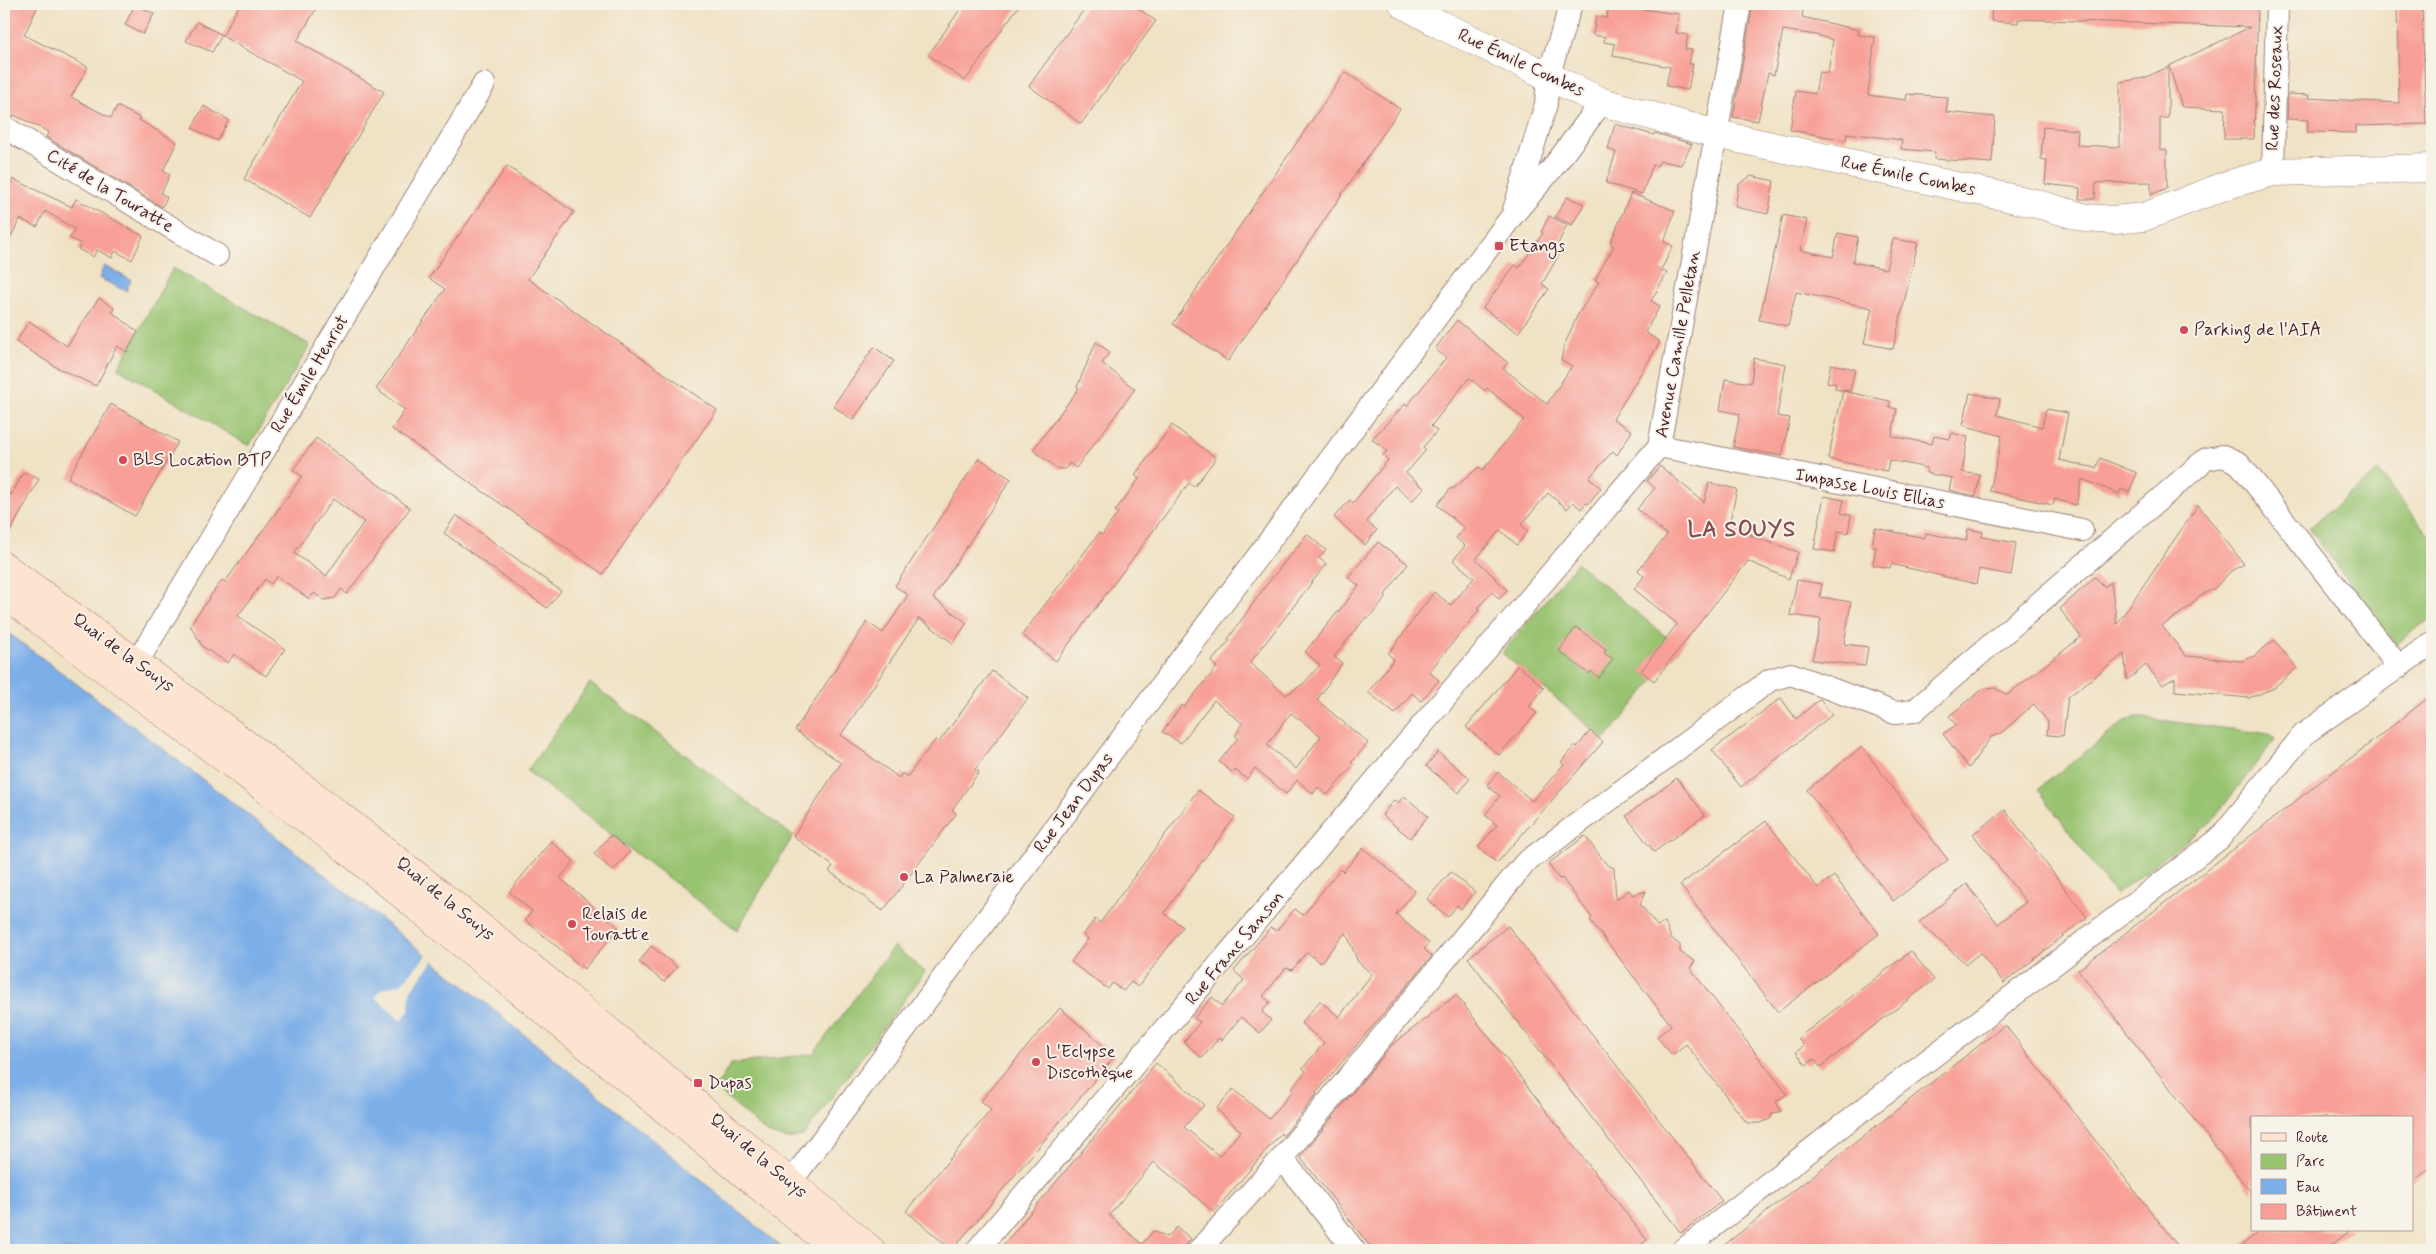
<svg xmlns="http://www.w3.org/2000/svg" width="2436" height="1254" viewBox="0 0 2436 1254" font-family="Mynerve,sans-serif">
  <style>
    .green { fill: #98c36f; stroke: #71714d }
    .water { fill: #7caee8; stroke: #63668a }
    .pier { fill: #f0e2c5 }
    .building { fill: #f8a097; fill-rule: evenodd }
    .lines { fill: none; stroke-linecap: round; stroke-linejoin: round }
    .minor-casing { stroke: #9d8078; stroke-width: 24 }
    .tertiary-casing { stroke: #9d8078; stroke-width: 29 }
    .secondary-casing { stroke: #9d8078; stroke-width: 29 }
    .minor { stroke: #fff; stroke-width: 22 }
    .tertiary { stroke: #fff; stroke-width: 28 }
    .secondary { stroke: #fde4d0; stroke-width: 28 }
    .poi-dot { fill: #d1495b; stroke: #f7f3e8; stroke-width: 2 }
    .labels { text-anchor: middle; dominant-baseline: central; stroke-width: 4; stroke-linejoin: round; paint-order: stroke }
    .street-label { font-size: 18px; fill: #4a1f2b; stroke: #f7f3e8 }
    .poi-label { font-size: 18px; fill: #4a1f2b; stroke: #f7f3e8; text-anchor: start }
    .district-label { font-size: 22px; font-weight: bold; letter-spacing: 1px; fill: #874c51; stroke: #f7f3e8 }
  </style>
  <rect width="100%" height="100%" fill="#f7f3e8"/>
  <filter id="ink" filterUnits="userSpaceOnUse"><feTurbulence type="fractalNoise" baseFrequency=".02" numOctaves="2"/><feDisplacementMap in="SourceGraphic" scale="10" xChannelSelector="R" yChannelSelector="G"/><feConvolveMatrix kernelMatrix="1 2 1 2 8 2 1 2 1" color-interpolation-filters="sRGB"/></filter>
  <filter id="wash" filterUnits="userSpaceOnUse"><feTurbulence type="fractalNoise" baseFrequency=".0096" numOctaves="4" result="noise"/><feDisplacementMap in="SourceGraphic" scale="20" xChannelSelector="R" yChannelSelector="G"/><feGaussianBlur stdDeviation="1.12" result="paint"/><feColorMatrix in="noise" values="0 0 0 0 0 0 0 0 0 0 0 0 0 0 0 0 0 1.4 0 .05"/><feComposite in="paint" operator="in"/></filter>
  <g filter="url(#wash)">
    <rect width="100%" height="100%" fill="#f0e2c5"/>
    <path class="green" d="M 173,268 L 310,345 L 249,446 L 118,368 Z
      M 2378,471 L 2432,539 L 2432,617 L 2395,645 L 2309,528 Z
      M 1577,563 L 1680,648 L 1605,740 L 1502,653 Z
      M 590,683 L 793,836 L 737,930 L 527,771 Z
      M 2135,717 L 2270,734 L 2276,738 L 2211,822 L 2115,895 L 2038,789 L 2124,722 Z
      M 894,946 L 925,972 L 803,1136 L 786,1139 L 767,1133 L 715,1088 L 731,1064 L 813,1054 Z"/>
    <path class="water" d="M 104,266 L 131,280 L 126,291 L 99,278 Z
      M 4,630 C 272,827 530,1037 785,1250 L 4,1250 Z"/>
    <path class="pier" d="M 429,952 L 436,958 L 410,991 L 409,1010 L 401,1021 L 375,997 L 382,989 L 401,984 Z"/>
    <g id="blocks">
      <path class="building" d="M 4,4 L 39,4 L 24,35 L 88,67 L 71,97 L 111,118 L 117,106 L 140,118 L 139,120 L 177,142 L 163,171 L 170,175 L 161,193 L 167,197 L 162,207 L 46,137 L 49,132 L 14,115 L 13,117 L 4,114 Z
        M 135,4 L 154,14 L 143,34 L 125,25 Z
        M 240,4 L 319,4 L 297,41 L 384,92 L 310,218 L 244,179 L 302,81 L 222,36 Z
        M 964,4 L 1020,4 L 965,81 L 928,55 Z
        M 1088,4 L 1132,4 L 1156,21 L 1081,124 L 1029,86 Z
        M 1609,4 L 1635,4 L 1634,8 L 1679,14 L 1676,33 L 1688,35 L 1685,49 L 1692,50 L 1689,64 L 1693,64 L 1688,90 L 1666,86 L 1670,67 L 1613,56 L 1615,44 L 1604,42 L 1605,37 L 1593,35 L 1596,16 L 1607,18 Z
        M 1753,4 L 1804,4 L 1802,17 L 1859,30 L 1858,35 L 1875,37 L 1868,95 L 1906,100 L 1907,94 L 1948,97 L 1946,112 L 1995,117 L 1992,163 L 1934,159 L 1935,152 L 1901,149 L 1902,140 L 1847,133 L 1846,140 L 1790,130 L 1796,91 L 1815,94 L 1819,72 L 1828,73 L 1833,40 L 1816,35 L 1783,30 L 1774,75 L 1768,73 L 1758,121 L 1733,117 Z
        M 1992,4 L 2258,4 L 2254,139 L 2224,139 L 2225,109 L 2182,107 L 2169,66 L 2250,27 L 2018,19 L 2018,23 L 1991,21 Z
        M 2397,4 L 2422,4 L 2426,124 L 2356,126 L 2356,133 L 2307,132 L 2308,120 L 2287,119 L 2288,94 L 2309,95 L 2308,98 L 2399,103 Z
        M 197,22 L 222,35 L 212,52 L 186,41 Z
        M 2168,67 L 2168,118 L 2160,118 L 2160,150 L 2167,150 L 2167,188 L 2151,195 L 2151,182 L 2096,183 L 2095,199 L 2079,199 L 2080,188 L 2045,184 L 2047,160 L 2041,159 L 2043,127 L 2078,130 L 2077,145 L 2120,147 L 2120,82 L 2144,78 Z
        M 1345,72 L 1400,109 L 1228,361 L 1173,324 Z
        M 204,106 L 229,120 L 217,141 L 192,128 Z
        M 1615,124 L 1654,135 L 1655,133 L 1692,144 L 1681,165 L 1660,161 L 1657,166 L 1653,165 L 1642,194 L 1606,183 L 1616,152 L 1608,149 Z
        M 507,166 L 574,212 L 528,279 L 717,410 L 603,574 L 392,429 L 405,410 L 376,389 L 445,289 L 429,278 Z
        M 1751,176 L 1774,181 L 1768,214 L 1735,207 L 1739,184 Z
        M 13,179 L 72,207 L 76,199 L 143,236 L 132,260 L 115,251 L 112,258 L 97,250 L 93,257 L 78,249 L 81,244 L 70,238 L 75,229 L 45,211 L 37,227 L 20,219 L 4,250 L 4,197 Z
        M 1631,193 L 1675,211 L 1664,242 L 1673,246 L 1661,270 L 1667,273 L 1651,301 L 1660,306 L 1645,332 L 1660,342 L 1613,419 L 1632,431 L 1617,455 L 1613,451 L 1589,478 L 1601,488 L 1588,504 L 1586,503 L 1581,509 L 1573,502 L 1567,509 L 1548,493 L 1521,525 L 1528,531 L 1517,545 L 1500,530 L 1476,559 L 1507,590 L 1499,599 L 1492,592 L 1477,609 L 1479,610 L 1429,672 L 1439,680 L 1421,701 L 1412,693 L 1395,714 L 1368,692 L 1394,659 L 1388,654 L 1434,592 L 1451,605 L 1474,578 L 1453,560 L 1465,546 L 1456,538 L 1464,528 L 1437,505 L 1451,488 L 1453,489 L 1479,467 L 1483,470 L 1524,419 L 1487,388 L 1485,391 L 1469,378 L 1431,426 L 1437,431 L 1423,447 L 1426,450 L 1406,473 L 1424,488 L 1412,501 L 1395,486 L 1370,517 L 1367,522 L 1377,530 L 1365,545 L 1334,517 L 1350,500 L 1353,503 L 1388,460 L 1383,455 L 1387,451 L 1372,439 L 1405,404 L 1407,406 L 1446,358 L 1435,349 L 1457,320 L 1508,363 L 1503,368 L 1547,404 L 1572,366 L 1561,360 L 1564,346 L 1577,316 L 1599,282 L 1595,280 L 1614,246 L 1610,244 Z
        M 1567,197 L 1584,204 L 1572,225 L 1555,217 Z
        M 1783,215 L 1807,220 L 1800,250 L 1833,257 L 1838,233 L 1858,237 L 1853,262 L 1886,269 L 1893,239 L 1918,243 L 1893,349 L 1864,343 L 1872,308 L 1796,292 L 1788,326 L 1759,320 Z
        M 1549,216 L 1567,225 L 1554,252 L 1559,255 L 1542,284 L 1549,289 L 1518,333 L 1483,308 L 1515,265 L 1519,268 L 1543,233 L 1541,232 Z
        M 99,298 L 114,308 L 112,312 L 138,332 L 127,352 L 117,346 L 96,386 L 56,367 L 16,342 L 29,321 L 67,346 Z
        M 1096,342 L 1110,352 L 1102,363 L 1135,389 L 1076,468 L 1069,463 L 1065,469 L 1058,469 L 1033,450 L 1079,388 L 1077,387 Z
        M 874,347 L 894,361 L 853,420 L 833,406 Z
        M 1754,358 L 1786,364 L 1777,416 L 1790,418 L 1782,456 L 1733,447 L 1740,414 L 1720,410 L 1725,379 L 1751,383 Z
        M 1831,364 L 1855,369 L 1850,391 L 1835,389 L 1836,384 L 1827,382 Z
        M 1843,391 L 1890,401 L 1889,407 L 1897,409 L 1892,436 L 1932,444 L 1934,436 L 1950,439 L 1952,433 L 1968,437 L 1962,472 L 1980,475 L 1976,496 L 1949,490 L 1952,478 L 1926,473 L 1927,468 L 1889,460 L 1887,471 L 1828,459 Z
        M 1970,393 L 2000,399 L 1997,415 L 2042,427 L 2046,409 L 2068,413 L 2059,460 L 2096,468 L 2100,458 L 2137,473 L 2129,492 L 2121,489 L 2119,494 L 2082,479 L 2076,505 L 2055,499 L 2053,505 L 1990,491 L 2002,436 L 1963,425 Z
        M 111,404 L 178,442 L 135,516 L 68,478 Z
        M 1172,425 L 1216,458 L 1194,487 L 1189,483 L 1056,661 L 1022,635 L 1099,533 L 1102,535 L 1118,513 L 1115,511 L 1139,479 L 1135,475 Z
        M 316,438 L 410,508 L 347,594 L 341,589 L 335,598 L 324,600 L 314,593 L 309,599 L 277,576 L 271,584 L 265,579 L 238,616 L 285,649 L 266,676 L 234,654 L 228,663 L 203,647 L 190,625 L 222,580 L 225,582 L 296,485 L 302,476 L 293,470 ZM 333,499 L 364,522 L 326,576 L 294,553 Z
        M 979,458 L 1011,479 L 933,598 L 967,623 L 953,643 L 919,618 L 841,735 L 899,778 L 902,773 L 907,777 L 936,739 L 939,742 L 992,671 L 1028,698 L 975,769 L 979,772 L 952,810 L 956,814 L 883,911 L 829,871 L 833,866 L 793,836 L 841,763 L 795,730 L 867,622 L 883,633 L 908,595 L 895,586 Z
        M 1660,466 L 1704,502 L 1709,483 L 1737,489 L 1728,530 L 1752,535 L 1751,536 L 1798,552 L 1789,579 L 1748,561 L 1654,681 L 1641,671 L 1677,624 L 1634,589 L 1644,576 L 1638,570 L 1667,535 L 1637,509 L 1655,488 L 1647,481 Z
        M 24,472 L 39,479 L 4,543 L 4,491 L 11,495 Z
        M 1824,496 L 1844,500 L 1841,513 L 1851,515 L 1848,533 L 1838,531 L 1834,552 L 1814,549 Z
        M 2198,505 L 2244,564 L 2231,571 L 2215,588 L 2199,596 L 2188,608 L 2162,626 L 2186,656 L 2243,661 L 2246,658 L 2253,657 L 2274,640 L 2297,668 L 2272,689 L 2249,698 L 2175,691 L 2175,678 L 2162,685 L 2146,665 L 2127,680 L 2124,654 L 2068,697 L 2063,736 L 2047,735 L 2048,722 L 2034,704 L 2001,733 L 1991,737 L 1969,768 L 1943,734 L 1956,725 L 1949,716 L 1983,689 L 1995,688 L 2007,695 L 2081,637 L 2060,609 L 2095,577 L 2104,587 L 2111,582 L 2117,624 Z
        M 456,515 L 561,591 L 547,608 L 444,533 Z
        M 1875,528 L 1925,538 L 1926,533 L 1966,541 L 1968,529 L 1983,532 L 1982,537 L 2016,543 L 2011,575 L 1979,569 L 1976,584 L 1891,564 L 1890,568 L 1873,565 L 1876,547 L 1872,547 Z
        M 1307,534 L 1326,550 L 1319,558 L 1326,564 L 1250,663 L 1286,695 L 1303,684 L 1320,665 L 1305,652 L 1359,586 L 1348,577 L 1378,542 L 1408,564 L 1385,595 L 1387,597 L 1368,619 L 1366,617 L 1334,657 L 1342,663 L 1317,700 L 1368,743 L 1351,763 L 1354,765 L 1327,795 L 1318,787 L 1313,794 L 1297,780 L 1286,794 L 1255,768 L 1247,779 L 1235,770 L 1233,773 L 1219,762 L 1238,738 L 1235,736 L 1243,724 L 1214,700 L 1181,743 L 1162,732 L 1182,705 L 1184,707 L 1217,667 L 1211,662 L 1230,640 L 1228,639 L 1264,588 ZM 1291,713 L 1321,736 L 1296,769 L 1267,745 Z
        M 1797,580 L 1822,584 L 1820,597 L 1851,602 L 1844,644 L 1868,647 L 1865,666 L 1812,660 L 1821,619 L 1790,615 Z
        M 1576,627 L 1606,649 L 1604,653 L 1613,659 L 1599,678 L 1591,671 L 1589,674 L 1559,651 Z
        M 1518,665 L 1544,688 L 1529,707 L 1537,713 L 1499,755 L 1466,727 Z
        M 2432,695 L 2432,1167 L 2412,1182 L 2412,1118 L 2252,1118 L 2252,1194 L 2078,970 Z
        M 1781,698 L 1796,719 L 1820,699 L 1832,715 L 1741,787 L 1712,750 Z
        M 1590,731 L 1603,742 L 1497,863 L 1478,847 L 1497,825 L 1485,815 L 1500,796 L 1487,785 L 1498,772 L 1532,801 L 1564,764 L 1561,762 L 1575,745 L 1577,747 Z
        M 1862,747 L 1948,860 L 1893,901 L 1807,790 Z
        M 1438,752 L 1470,778 L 1459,793 L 1426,766 Z
        M 1677,778 L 1705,815 L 1654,852 L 1626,816 Z
        M 1198,790 L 1235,817 L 1164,913 L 1183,927 L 1138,987 L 1131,982 L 1123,991 L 1112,983 L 1108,989 L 1071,962 L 1088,939 L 1083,935 L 1095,919 L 1100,923 Z
        M 1404,796 L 1428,816 L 1410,838 L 1382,815 L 1394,800 L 1398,803 Z
        M 2005,810 L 2087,917 L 2004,983 L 1980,953 L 1966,964 L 1919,922 L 1967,884 L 1998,924 L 2026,902 L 1973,834 Z
        M 1766,821 L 1818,888 L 1834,876 L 1879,934 L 1778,1012 L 1680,885 Z
        M 611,835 L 630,852 L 613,871 L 594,854 Z
        M 1585,836 L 1607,865 L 1614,868 L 1616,900 L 1629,890 L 1633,895 L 1646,891 L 1640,904 L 1657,926 L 1665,922 L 1671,938 L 1680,945 L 1680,952 L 1695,961 L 1690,968 L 1787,1094 L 1776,1102 L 1781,1111 L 1772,1114 L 1770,1119 L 1761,1123 L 1747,1123 L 1686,1044 L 1672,1055 L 1657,1037 L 1671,1025 L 1590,920 L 1592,918 L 1562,878 L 1559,879 L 1548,864 Z
        M 551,841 L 574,861 L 560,878 L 619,928 L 584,969 L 525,920 L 532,911 L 509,892 Z
        M 1363,848 L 1415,891 L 1396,914 L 1429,943 L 1424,949 L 1432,956 L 1316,1093 L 1317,1094 L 1283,1136 L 1281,1133 L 1214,1212 L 1154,1162 L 1109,1215 L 1142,1244 L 1153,1231 L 1168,1237 L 1177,1227 L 1191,1239 L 1186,1245 L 1186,1250 L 999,1250 L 1156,1063 L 1204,1105 L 1184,1127 L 1219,1156 L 1241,1131 L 1216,1109 L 1233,1089 L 1269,1119 L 1293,1091 L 1291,1089 L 1306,1071 L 1303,1068 L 1324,1043 L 1301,1023 L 1320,1001 L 1339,1017 L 1372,974 L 1358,962 L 1346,932 L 1320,963 L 1307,952 L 1292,970 L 1286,968 L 1263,996 L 1270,1002 L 1262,1012 L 1271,1020 L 1260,1033 L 1241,1017 L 1222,1040 L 1219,1038 L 1202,1058 L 1184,1042 L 1200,1022 L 1194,1018 L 1212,997 L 1222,1006 L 1244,980 L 1234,971 L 1271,927 L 1276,931 L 1295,909 L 1303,915 L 1340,869 L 1343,872 Z
        M 1451,872 L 1475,892 L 1461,909 L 1457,905 L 1448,917 L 1427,899 Z
        M 1508,926 L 1722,1201 L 1681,1233 L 1468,958 Z
        M 651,946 L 677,967 L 664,982 L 639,962 Z
        M 1911,951 L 1934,980 L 1820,1067 L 1814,1059 L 1806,1065 L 1796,1052 L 1804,1046 L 1798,1038 Z
        M 1456,995 L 1647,1240 L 1634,1250 L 1373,1250 L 1300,1157 L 1392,1045 Z
        M 1060,1008 L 1115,1056 L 952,1250 L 906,1211 L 991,1110 L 981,1101 Z
        M 2005,1025 L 2181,1250 L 1718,1250 L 1815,1174 Z
        M 2261,1230 L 2351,1230 L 2325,1250 L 2236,1250 Z"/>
    </g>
  </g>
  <g filter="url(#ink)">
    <use href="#blocks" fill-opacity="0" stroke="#9d8078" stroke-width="1"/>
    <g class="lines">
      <defs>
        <path id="minor" d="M 4,127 L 217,255
          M 2273,172 L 2277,4
          M 1514,210 L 1546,104 L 1548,77 L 1571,4
          M 1659,446 L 2082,530
          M 125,676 L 142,654 L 484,84
          M 1282,1158 L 1354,1250
          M 780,1196 L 1512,216 L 1551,170 L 1602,102
          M 977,1250 L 1659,446 L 1740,4
          M 1199,1250 L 1282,1158 L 1525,863 L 1770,680 L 1791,674 L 1895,713 L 1914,711 L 2206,459 L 2223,456 L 2239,463 L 2399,667
          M 1683,1250 L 1844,1124 L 2219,839 L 2303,735 L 2432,643"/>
        <path id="tertiary" d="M 1403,4 L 1441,25 L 1602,102 L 1716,134 L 2034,203 L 2086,218 L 2114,220 L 2144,217 L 2227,185 L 2273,172 L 2432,168"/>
        <path id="secondary" d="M 4,566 C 122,652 240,738 356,828 C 531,964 701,1108 871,1250
          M 4,594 L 346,849 L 837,1250"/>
      </defs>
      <use href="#minor" class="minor-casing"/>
      <use href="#tertiary" class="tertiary-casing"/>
      <use href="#secondary" class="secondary-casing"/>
      <use href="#minor" class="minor"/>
      <use href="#tertiary" class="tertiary"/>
      <use href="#secondary" class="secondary"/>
    </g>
  </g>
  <g class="poi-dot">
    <rect x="1494" y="241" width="10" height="10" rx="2.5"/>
    <circle cx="2184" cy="330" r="5"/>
    <circle cx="123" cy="460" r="5"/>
    <circle cx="904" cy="877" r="5"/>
    <circle cx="572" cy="924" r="5"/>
    <circle cx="1036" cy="1062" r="5"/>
    <rect x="693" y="1078" width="10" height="10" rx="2.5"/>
  </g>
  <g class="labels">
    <g class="street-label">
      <text transform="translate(1521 63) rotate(25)">Rue Émile Combes</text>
      <text transform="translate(2275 88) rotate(-88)">Rue des Roseaux</text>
      <text transform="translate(1908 176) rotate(12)">Rue Émile Combes</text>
      <text transform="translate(110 191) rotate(31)">Cité de la Touratte</text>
      <text transform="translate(1678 344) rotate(-80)">Avenue Camille Pelletan</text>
      <text transform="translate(310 374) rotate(-59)">Rue Émile Henriot</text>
      <text transform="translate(1870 489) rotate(11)">Impasse Louis Ellias</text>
      <text transform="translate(123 653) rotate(36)">Quai de la Souys</text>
      <text transform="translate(1074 803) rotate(-53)">Rue Jean Dupas</text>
      <text transform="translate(445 899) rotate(39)">Quai de la Souys</text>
      <text transform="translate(1235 948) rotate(-50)">Rue Franc Sanson</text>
      <text transform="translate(758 1156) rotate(40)">Quai de la Souys</text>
    </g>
    <g class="poi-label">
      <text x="1509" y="246">Etangs</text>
      <text x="2194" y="330">Parking de l'AIA</text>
      <text x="133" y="460">BLS Location BTP</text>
      <text x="914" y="877">La Palmeraie</text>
      <text x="582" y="914">Relais de<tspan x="582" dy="21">Touratte</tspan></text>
      <text x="1046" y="1052">L'Eclypse<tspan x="1046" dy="21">Discothèque</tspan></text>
      <text x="708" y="1083">Dupas</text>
    </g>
    <g class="district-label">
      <text x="1742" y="530">LA SOUYS</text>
    </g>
  </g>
  <rect width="2436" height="1254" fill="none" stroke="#f7f3e8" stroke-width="20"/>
  <rect x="2251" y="1116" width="162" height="115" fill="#f7f3e8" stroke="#b29e9c"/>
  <rect x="2261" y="1133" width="25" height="8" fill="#fde4d0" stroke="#b29e9c"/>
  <text x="2296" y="1142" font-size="15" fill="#4a1f2b">Route</text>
  <rect x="2261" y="1154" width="25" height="15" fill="#98c36f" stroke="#b29e9c"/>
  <text x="2296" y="1166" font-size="15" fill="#4a1f2b">Parc</text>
  <rect x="2261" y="1179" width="25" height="15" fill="#7caee8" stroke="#b29e9c"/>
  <text x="2296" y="1192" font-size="15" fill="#4a1f2b">Eau</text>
  <rect x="2261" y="1204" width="25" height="15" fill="#f8a097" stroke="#b29e9c"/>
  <text x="2296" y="1216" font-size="15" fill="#4a1f2b">Bâtiment</text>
</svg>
